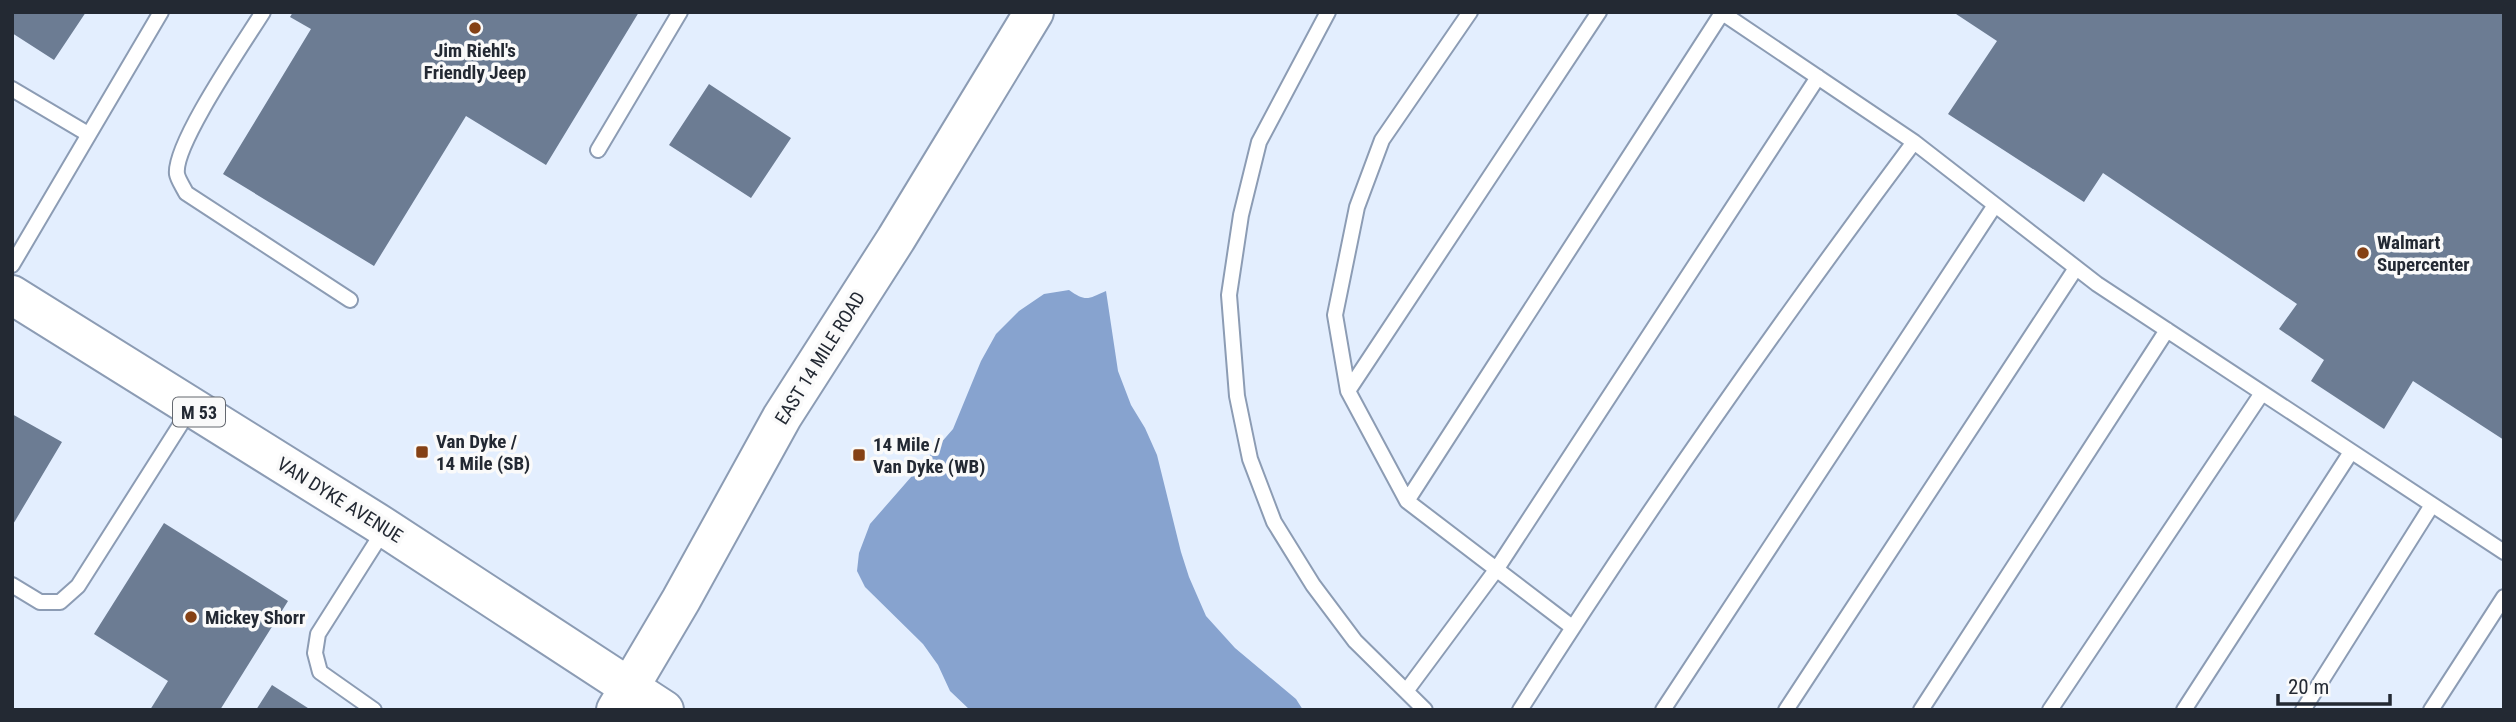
<svg xmlns="http://www.w3.org/2000/svg" width="2516" height="722" viewBox="0 0 2516 722" font-family="'Roboto Condensed',sans-serif">
  <style>
    .water { fill: #87a3cf }
    .building { fill: #6c7c93 }
    .lines { fill: none; stroke-linecap: round; stroke-linejoin: round }
    .service-casing { stroke: #8c9cb4; stroke-width: 18 }
    .secondary-casing { stroke: #8c9cb4; stroke-width: 42 }
    .primary-casing { stroke: #8c9cb4; stroke-width: 42 }
    .service { stroke: #fff; stroke-width: 14 }
    .secondary { stroke: #fff; stroke-width: 38 }
    .primary { stroke: #fff; stroke-width: 38 }
    .poi-dot { fill: #854115; stroke: #fafafa; stroke-width: 2.5 }
    .labels { text-anchor: middle; dominant-baseline: central; stroke-width: 7; stroke-linejoin: round; paint-order: stroke }
    .shield { fill: #fafafa; stroke: #64686f; stroke-width: 2 }
    .shield-label { font-size: 18px; font-weight: bold; fill: #232933 }
    .poi-label { font-size: 19px; font-weight: bold; fill: #232933; stroke: #fafafa; text-anchor: start }
    .street-label { font-size: 19px; fill: #232933; stroke: #fafafa }
  </style>
  <rect width="100%" height="100%" fill="#e3eefe"/>
  <path class="water" d="M 1069,290 C 1086,302 1088,299 1106,291 L 1118,371 L 1131,405 L 1145,428 L 1157,455 L 1181,552 L 1189,577 L 1206,616 L 1235,648 L 1296,699 L 1303,710 L 970,710 L 950,691 L 938,665 L 923,644 L 865,587 L 857,571 L 859,553 L 870,524 L 953,429 L 981,361 L 996,334 L 1019,311 L 1044,294 Z"/>
  <path class="building" d="M 12,12 L 86,12 L 54,60 L 12,33 Z
    M 293,12 L 639,12 L 546,165 L 466,116 L 374,266 L 223,174 L 311,29 L 290,17 Z
    M 1953,12 L 2504,12 L 2504,440 L 2413,381 L 2384,429 L 2311,381 L 2324,360 L 2279,329 L 2297,304 L 2103,173 L 2084,202 L 1948,114 L 1997,41 Z
    M 709,84 L 791,138 L 751,198 L 669,145 Z
    M 12,414 L 62,442 L 12,526 Z
    M 164,523 L 288,601 L 220,710 L 150,710 L 168,681 L 94,634 Z
    M 272,685 L 311,710 L 256,710 Z"/>
  <g class="lines">
    <defs>
      <path id="service" d="M 263,12 C 245,41 173,145 177,174 C 178,180 184,188 186,193 L 350,300
        M 1328,12 L 1259,142 L 1241,215 L 1229,295 L 1237,396 L 1250,459 L 1274,522 L 1313,585 L 1355,641 L 1425,710
        M 1470,12 L 1382,140 L 1357,207 L 1335,315 L 1348,391 L 1407,501 L 1572,627
        M 1721,12 L 1914,142 L 2097,284 L 2504,552
        M 12,89 L 88,134
        M 598,150 L 680,12
        M 12,265 L 161,12
        M 1348,391 L 1599,12
        M 1407,501 L 1722,13
        M 12,585 L 40,602 L 60,602 L 78,586 L 191,408
        M 1407,690 L 1496,570 L 1818,77
        M 374,710 L 320,672 L 315,653 L 318,634 L 384,530
        M 1520,710 C 1643,515 1776,327 1914,142
        M 1663,710 L 1995,205
        M 1786,710 L 2076,268
        M 1921,710 L 2167,330
        M 2050,710 L 2262,393
        M 2184,710 L 2351,452
        M 2303,710 L 2432,505
        M 2431,710 L 2504,597"/>
      <path id="secondary" d="M 616,710 L 681,600 L 782,417 L 896,239 L 1034,12"/>
      <path id="primary" d="M 12,295 L 376,522 L 664,710"/>
    </defs>
    <use href="#service" class="service-casing"/>
    <use href="#secondary" class="secondary-casing"/>
    <use href="#primary" class="primary-casing"/>
    <use href="#service" class="service"/>
    <use href="#secondary" class="secondary"/>
    <use href="#primary" class="primary"/>
  </g>
  <g class="poi-dot">
    <circle cx="475" cy="28" r="7"/>
    <circle cx="2363" cy="253" r="7"/>
    <rect x="415" y="445" width="14" height="14" rx="3.5"/>
    <rect x="852" y="448" width="14" height="14" rx="3.5"/>
    <circle cx="191" cy="617" r="7"/>
  </g>
  <g class="labels">
    <rect class="shield" x="173" y="397.5" width="52" height="29" rx="5"/>
    <g class="shield-label">
      <text x="199" y="412">M 53</text>
    </g>
    <g class="poi-label">
      <text x="475" y="50" text-anchor="middle">Jim Riehl's<tspan x="475" dy="22">Friendly Jeep</tspan></text>
      <text x="2377" y="242">Walmart<tspan x="2377" dy="22">Supercenter</tspan></text>
      <text x="436" y="441">Van Dyke /<tspan x="436" dy="22">14 Mile (SB)</tspan></text>
      <text x="873" y="444">14 Mile /<tspan x="873" dy="22">Van Dyke (WB)</tspan></text>
      <text x="205" y="617">Mickey Shorr</text>
    </g>
    <g class="street-label">
      <text transform="translate(820 358) rotate(-58)">EAST 14 MILE ROAD</text>
      <text transform="translate(340 500) rotate(32)">VAN DYKE AVENUE</text>
    </g>
  </g>
  <rect width="2516" height="722" fill="none" stroke="#232933" stroke-width="28"/>
  <path d="M2278 694v10h112v-10" fill="none" stroke="#232933" stroke-width="3.5"/>
  <text x="2288" y="694" font-size="21" fill="#232933" stroke="#fafafa" stroke-width="5" paint-order="stroke">20 m</text>
</svg>
